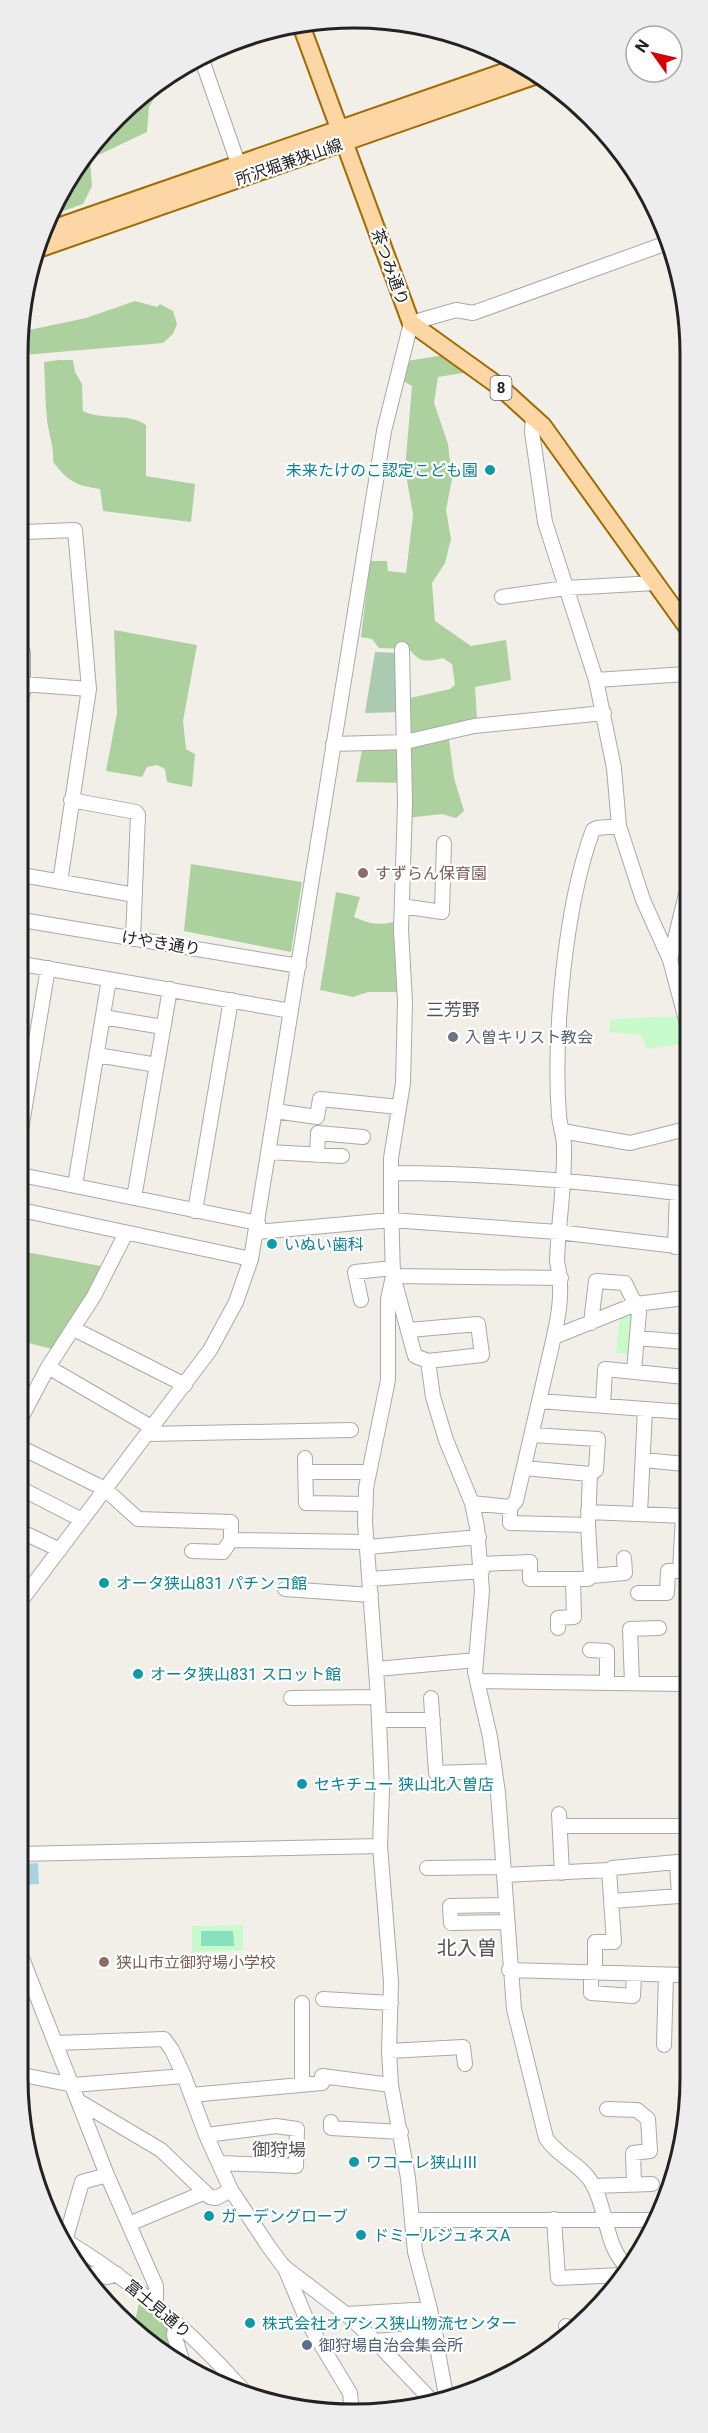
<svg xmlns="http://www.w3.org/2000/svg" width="708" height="2433" viewBox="0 0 708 2433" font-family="Roboto,'Noto Sans JP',sans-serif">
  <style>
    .forest { fill: #add19e }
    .cemetery { fill: #aacbaf }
    .park { fill: #c8facc }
    .pitch { fill: #88e0be }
    .water { fill: #aad3df }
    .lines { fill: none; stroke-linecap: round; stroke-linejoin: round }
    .minor-casing { stroke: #a9a9a9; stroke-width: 16 }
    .major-casing { stroke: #a06b00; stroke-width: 20 }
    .minor { stroke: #fff; stroke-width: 14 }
    .major { stroke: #fcd6a4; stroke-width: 16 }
    .culture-dot { fill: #0f9aa8; stroke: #fff; stroke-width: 2 }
    .education-dot { fill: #8d6e63; stroke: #fff; stroke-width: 2 }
    .worship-dot { fill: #6b7280; stroke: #fff; stroke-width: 2 }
    .service-dot { fill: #5c6f8a; stroke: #fff; stroke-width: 2 }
    .labels { text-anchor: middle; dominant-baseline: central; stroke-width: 4.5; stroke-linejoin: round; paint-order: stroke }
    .shield { fill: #fff; stroke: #646464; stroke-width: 1.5 }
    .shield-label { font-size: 15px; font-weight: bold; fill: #222 }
    .street-label { font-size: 16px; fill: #222; stroke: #fff }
    .culture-label { font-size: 16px; fill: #0d838f; stroke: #fff; text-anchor: start }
    .education-label { font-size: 16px; fill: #785e54; stroke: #fff; text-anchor: start }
    .worship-label { font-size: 16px; fill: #5b616d; stroke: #fff; text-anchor: start }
    .service-label { font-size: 16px; fill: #4e5e75; stroke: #fff; text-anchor: start }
    .neighbourhood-label { font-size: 18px; fill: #555; stroke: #fff }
    .quarter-label { font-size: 20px; fill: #555; stroke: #fff }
    .rim { fill: none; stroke: #222; stroke-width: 3 }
  </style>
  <rect width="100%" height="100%" fill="#f2efe9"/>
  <path class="forest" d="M 153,89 L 155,97 L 149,107 L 147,132 L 90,159 L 92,186 L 83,204 L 55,214 L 74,168 Z
    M 135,301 L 157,307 L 160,304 L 173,311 L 177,324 L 173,334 L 163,343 L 24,355 L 24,331 L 86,318 Z
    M 444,355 L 469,372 L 438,377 L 434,403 L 448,444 L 452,479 L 446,510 L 451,539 L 445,563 L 432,583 L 435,621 L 471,646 L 506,640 L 511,680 L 475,687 L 477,719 L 449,739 L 454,778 L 464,811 L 456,818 L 442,814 L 407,818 L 407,783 L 356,782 L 363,745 L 409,744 L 406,699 L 450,689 L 455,685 L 452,664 L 443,658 C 426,662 420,663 409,649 L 379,648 L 372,639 L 361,637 L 370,561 L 387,561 L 388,571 L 406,573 L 413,515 L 405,469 L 412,386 L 403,381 L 407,361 Z
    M 59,360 L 73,360 L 75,372 L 82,384 L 83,411 C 104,421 127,412 146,425 L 146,476 L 195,484 L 191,522 L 103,511 L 100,489 C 75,485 69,482 53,462 C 54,445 49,436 47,420 C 45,401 45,381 44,362 Z
    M 114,630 L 197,645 L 183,721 L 186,749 L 195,754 L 192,787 L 167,782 L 165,769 L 157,765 L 147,767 L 142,777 L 106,771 L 117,713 Z
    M 191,864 L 302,882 L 291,952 L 184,931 Z
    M 336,892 L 360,897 L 354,917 C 368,923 378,926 393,922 L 397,929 L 400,992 L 368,992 L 353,997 L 320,990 Z
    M 21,1251 L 106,1267 L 56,1350 L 21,1341 Z
    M 139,2303 L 170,2327 L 180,2361 L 134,2325 Z"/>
  <path class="cemetery" d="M 375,652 L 401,653 L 403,712 L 365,713 Z"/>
  <path class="park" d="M 683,1016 L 686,1043 L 647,1049 L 641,1035 L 609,1032 L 611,1019 Z
    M 632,1310 L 636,1312 L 632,1354 L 616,1353 L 620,1316 Z
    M 243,1925 L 243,1950 L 192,1952 L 192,1926 Z"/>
  <path class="pitch" d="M 201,1931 L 233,1931 L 234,1946 L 201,1946 Z"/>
  <path class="water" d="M 38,1863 L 39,1884 L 19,1885 L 19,1864 Z"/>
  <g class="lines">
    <defs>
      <path id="minor" d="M 202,60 L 238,163
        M 533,416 L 532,432 L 545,522 L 596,680 L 614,768 L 619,826 L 643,900 L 670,960 L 686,1020
        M 24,532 L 75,530 L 89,689 L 60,882
        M 502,597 L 566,588 L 655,583
        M 402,649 L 405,804 L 401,930 L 405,1002 L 403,1083 L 391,1158 L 391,1205 L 393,1276 L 415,1356 L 428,1361 L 433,1397 L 446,1440 L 472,1503 L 477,1527 L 482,1591 L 475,1672 L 490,1737 L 498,1793 L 514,2009 L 546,2138 C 558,2157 581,2164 592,2183 C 608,2210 604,2245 627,2267
        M 596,680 L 686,674
        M 23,684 L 89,689
        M 23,693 L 23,653
        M 333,744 L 405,742 L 474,726 L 604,713
        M 71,800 L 136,812 L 138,815 L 133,939
        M 22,875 L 135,895
        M 402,906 L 442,912 L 444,843
        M 22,920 L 299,966
        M 670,960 L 686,894
        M 22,964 L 291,1011
        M 103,1017 L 163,1027
        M 97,1055 L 157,1065
        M 275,1111 L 317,1117 L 320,1099 L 399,1107
        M 21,1130 L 48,968
        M 562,1131 L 630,1143 L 686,1129
        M 269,1152 L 342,1156
        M 317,1155 L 318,1133 L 363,1137
        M 391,1173 C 488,1173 581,1181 677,1193 L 675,1247
        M 21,1175 L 258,1223
        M 75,1185 L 109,979
        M 134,1198 L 170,989
        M 21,1210 L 251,1259
        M 195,1211 L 231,1000
        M 257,1232 L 391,1220 L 558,1232 L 685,1247
        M 393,1276 L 388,1299 L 388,1380 L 366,1488 L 365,1522 L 378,1697 L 382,1790 L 380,1846 L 391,1982 L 389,2051 L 391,2085 L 408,2178 L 415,2252 L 430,2309 L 447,2401
        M 393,1276 L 561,1278
        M 361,1300 L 355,1272 L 393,1268
        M 591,1323 L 596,1281 L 625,1283 L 639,1312 L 634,1371
        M 74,1329 L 185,1385
        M 409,1330 L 478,1324 L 482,1355 L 428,1361
        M 554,1337 L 636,1304 L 685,1298
        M 637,1338 L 685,1342
        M 48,1367 L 153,1428
        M 539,1401 L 685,1412
        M 603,1405 L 605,1369 L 685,1377
        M 20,1420 L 48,1367 L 94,1296 L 126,1233
        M 148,1434 L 351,1430
        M 532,1435 L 598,1439 L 596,1470 L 590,1474
        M 20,1447 L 105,1489 L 138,1519 L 231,1522 L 231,1540 L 223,1552 L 192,1551
        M 305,1458 L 306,1503 L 366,1504
        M 643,1460 L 685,1464
        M 305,1472 L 369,1472
        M 20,1488 L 82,1520
        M 472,1503 L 510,1507 L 516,1501 C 526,1458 536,1414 546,1371 C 554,1334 566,1299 557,1262 C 558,1224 565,1185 564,1147 C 564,1137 560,1126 559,1116 C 553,1036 565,905 593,830 L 597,828 L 619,826
        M 510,1507 L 510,1523 L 588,1525 L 590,1474 L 524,1468
        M 588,1512 L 685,1516
        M 640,1513 L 645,1409
        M 588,1525 L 591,1576
        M 20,1531 L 60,1550
        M 231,1540 L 366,1542
        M 368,1547 L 479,1537
        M 481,1564 L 530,1562 L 530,1579 L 588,1579 L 591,1576 L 625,1573 L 624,1558
        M 680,1571 L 683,1516
        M 370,1579 L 482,1571
        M 285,1589 L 371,1595
        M 638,1593 L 667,1593 L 668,1571 L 685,1571
        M 20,1602 L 210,1350 L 236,1302 L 251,1259 L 384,431 L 411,323 L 456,310 L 473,313 L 667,243
        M 558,1628 L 558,1618 L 574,1617 L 573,1579
        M 590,1650 L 607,1651 L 607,1683
        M 377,1669 L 476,1660
        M 477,1681 L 684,1684
        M 632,1683 L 630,1629 L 659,1628
        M 291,1698 L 378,1697
        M 431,1698 L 436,1773 L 495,1771
        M 379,1720 L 433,1720
        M 559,1814 L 562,1873
        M 560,1826 L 684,1826
        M 19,1854 L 380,1846
        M 427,1868 L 503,1867
        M 504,1875 L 609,1870 L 612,1868 L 677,1862 L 679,1896 L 612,1901
        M 505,1905 L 450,1906 L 451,1923 L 506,1922
        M 18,1948 L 107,2175 L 156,2286 L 156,2304
        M 509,1970 L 684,1975
        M 591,1972 L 591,1993 L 633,1996 L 634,1974
        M 595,1972 L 595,1942 L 614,1942 L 609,1870
        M 323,1999 L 391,2003
        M 302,2003 L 302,2085
        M 56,2043 L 164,2039 L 172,2050 L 184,2076
        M 664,2045 L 666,1975
        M 389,2051 L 463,2047 L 465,2064
        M 18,2074 L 73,2085 L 184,2076 L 206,2135 L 231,2190 L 269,2247 L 283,2266 L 346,2314 L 375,2341 L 435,2404
        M 191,2095 L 322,2083 L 322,2076 L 391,2085
        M 80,2102 L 161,2150 L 210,2197 L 216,2198 L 231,2190
        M 607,2109 L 637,2110 L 648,2119 L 650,2151 L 633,2153 L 634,2184
        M 331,2122 L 331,2128 L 401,2132
        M 206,2135 L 276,2126 L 297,2129 L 296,2166 L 220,2163
        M 594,2186 L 652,2184
        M 554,2219 L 558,2278 L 621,2275
        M 412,2220 L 655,2220
        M 129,2224 L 203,2193
        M 63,2239 C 131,2280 191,2331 243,2390
        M 65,2241 L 82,2182 L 107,2175
        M 284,2266 L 308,2323 L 350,2393 L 352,2412
        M 84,2273 L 107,2277 L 117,2274
        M 346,2314 L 430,2309
        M 176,2322 L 174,2335 L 183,2363
        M 566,2326 L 574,2328
        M 375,2341 L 436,2336"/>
      <path id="major" d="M 301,25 L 411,323 L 500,387 L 543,426 L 687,627
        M 49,230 L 524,65
        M 41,248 L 537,75"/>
    </defs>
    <use href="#minor" class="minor-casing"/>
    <use href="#major" class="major-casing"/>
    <use href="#minor" class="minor"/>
    <use href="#major" class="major"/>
  </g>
  <g class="culture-dot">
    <circle cx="490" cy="470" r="6"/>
    <circle cx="272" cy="1244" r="6"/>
    <circle cx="104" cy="1583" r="6"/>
    <circle cx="138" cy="1674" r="6"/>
    <circle cx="302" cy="1784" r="6"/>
    <circle cx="354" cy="2162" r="6"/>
    <circle cx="209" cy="2216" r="6"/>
    <circle cx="361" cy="2235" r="6"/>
    <circle cx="250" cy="2323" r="6"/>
  </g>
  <g class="education-dot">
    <circle cx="363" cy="873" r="6"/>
    <circle cx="104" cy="1962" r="6"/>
  </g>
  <circle class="worship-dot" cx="453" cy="1037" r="6"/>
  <circle class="service-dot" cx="307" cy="2345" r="6"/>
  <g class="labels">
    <rect class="shield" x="490.5" y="376" width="21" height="24" rx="4.5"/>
    <g class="shield-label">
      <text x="501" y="388">8</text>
    </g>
    <g class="street-label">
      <text transform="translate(289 162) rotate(-19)">所沢堀兼狭山線</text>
      <text transform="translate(390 267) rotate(70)">茶つみ通り</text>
      <text transform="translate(161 943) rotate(9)">けやき通り</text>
      <text transform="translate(158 2309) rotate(40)">富士見通り</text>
    </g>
    <g class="culture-label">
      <text x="478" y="470" text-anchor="end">未来たけのこ認定こども園</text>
      <text x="284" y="1244">いぬい歯科</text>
      <text x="116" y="1583">オータ狭山831 パチンコ館</text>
      <text x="150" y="1674">オータ狭山831 スロット館</text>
      <text x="314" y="1784">セキチュー 狭山北入曽店</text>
      <text x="366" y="2162">ワコーレ狭山Ⅲ</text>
      <text x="221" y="2216">ガーデングローブ</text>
      <text x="373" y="2235">ドミールジュネスA</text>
      <text x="262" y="2323">株式会社オアシス狭山物流センター</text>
    </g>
    <g class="education-label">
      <text x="375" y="873">すずらん保育園</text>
      <text x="116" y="1962">狭山市立御狩場小学校</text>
    </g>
    <g class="worship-label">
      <text x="465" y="1037">入曽キリスト教会</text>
    </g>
    <g class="service-label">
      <text x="319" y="2345">御狩場自治会集会所</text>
    </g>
    <g class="neighbourhood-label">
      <text x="453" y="1009">三芳野</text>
      <text x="279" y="2149">御狩場</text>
    </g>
    <g class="quarter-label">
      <text x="467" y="1948">北入曽</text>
    </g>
  </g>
  <path d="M0 0H708V2433H0ZM354 28H354A326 326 0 0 1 680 354V2078A326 326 0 0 1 354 2404H354A326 326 0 0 1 28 2078V354A326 326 0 0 1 354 28Z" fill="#ededed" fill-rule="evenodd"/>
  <path class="rim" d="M354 28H354A326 326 0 0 1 680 354V2078A326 326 0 0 1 354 2404H354A326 326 0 0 1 28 2078V354A326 326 0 0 1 354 28Z"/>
  <g transform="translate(654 54) rotate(304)"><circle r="28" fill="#ffffff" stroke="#a7a7a7" stroke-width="1.5"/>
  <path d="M0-4.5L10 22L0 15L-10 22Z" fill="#d40000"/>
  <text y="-9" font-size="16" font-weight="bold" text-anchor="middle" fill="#222222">N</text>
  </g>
</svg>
